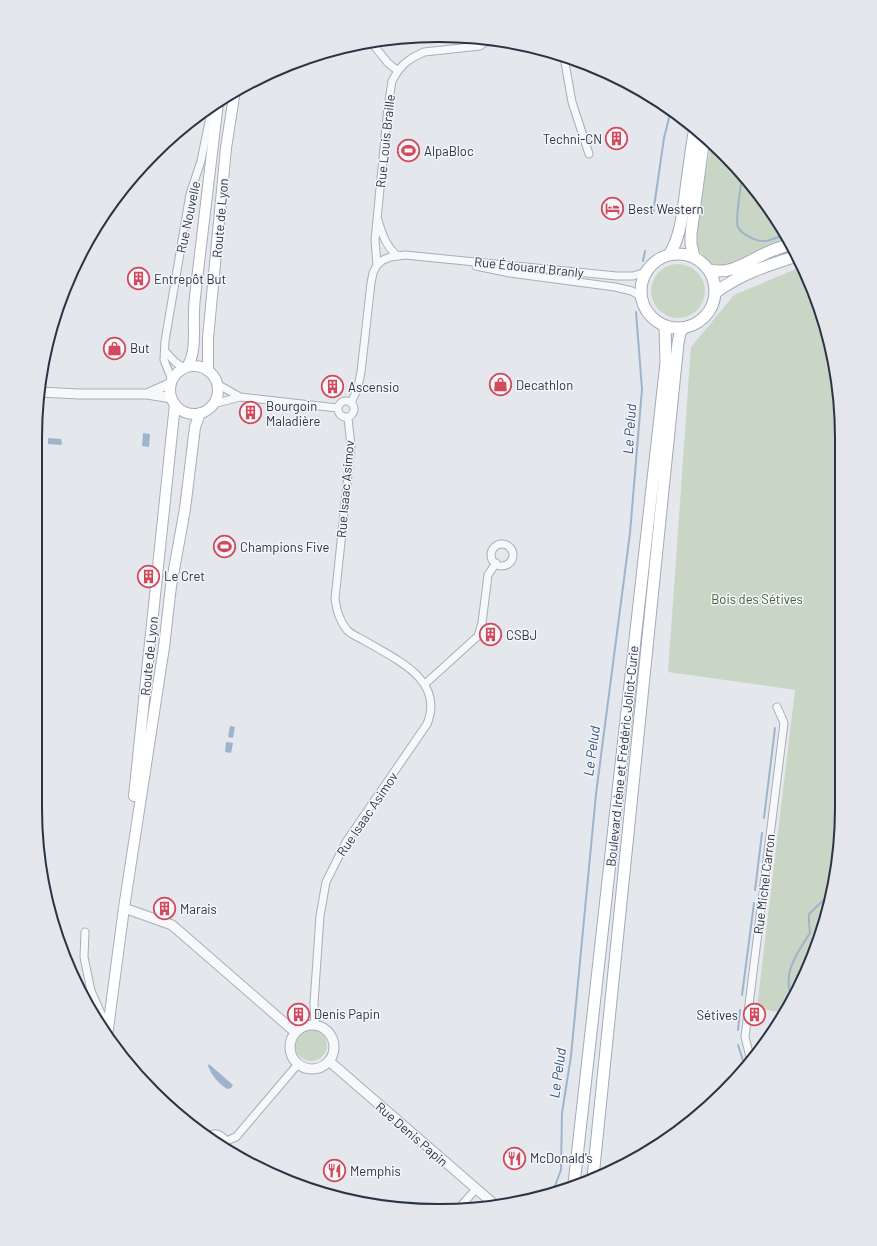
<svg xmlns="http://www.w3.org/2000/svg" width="877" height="1246" viewBox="0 0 877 1246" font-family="Barlow,sans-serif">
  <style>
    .green { fill: #c9d6c5 }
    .water { fill: #9fb4cc }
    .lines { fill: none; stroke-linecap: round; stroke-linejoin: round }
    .stream { stroke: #9fb4cc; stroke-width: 2 }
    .minor-casing { stroke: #a9aeb7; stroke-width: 9 }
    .tertiary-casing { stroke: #a9aeb7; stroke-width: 11 }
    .secondary-casing { stroke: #a9aeb7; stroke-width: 12 }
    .primary-casing { stroke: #a3abb8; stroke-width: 13 }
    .minor { stroke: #f7f8fa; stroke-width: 7 }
    .tertiary { stroke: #f7f8fa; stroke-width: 9 }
    .secondary { stroke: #fff; stroke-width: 10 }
    .primary { stroke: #fff; stroke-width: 11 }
    .labels { text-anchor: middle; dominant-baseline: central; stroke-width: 3; stroke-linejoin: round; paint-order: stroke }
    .poi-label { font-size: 13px; fill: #2b3445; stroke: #f4f6f9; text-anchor: start }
    .street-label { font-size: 13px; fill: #2b3445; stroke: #f4f6f9 }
    .park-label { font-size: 13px; fill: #3f6138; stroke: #f4f6f9 }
    .water-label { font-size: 14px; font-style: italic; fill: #34527a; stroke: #f4f6f9 }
    .rim { fill: none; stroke: #2b3445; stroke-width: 2 }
  </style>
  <rect width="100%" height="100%" fill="#e4e7ec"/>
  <path class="green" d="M 711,143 L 742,172 L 787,239 L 769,245 L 734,263 L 722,266 L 713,265 L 699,251 L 696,243 L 698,216 Z
    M651 291a27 27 0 1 1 54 0a27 27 0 1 1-54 0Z
    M 803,266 L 828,334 L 839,386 L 841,834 L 828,912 L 800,986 L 784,1013 L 757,1008 L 795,690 L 668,672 L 691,347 L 734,295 Z
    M295 1045a16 16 0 1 1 32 0a16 16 0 1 1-32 0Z"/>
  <path class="water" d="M 143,433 L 150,434 L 149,447 L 142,446 Z
    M 48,438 L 61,439 L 62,443 L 61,445 L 48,444 Z
    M 230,726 L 235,727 L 233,738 L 228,737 Z
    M 226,742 L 233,743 L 231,753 L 225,752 Z
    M 209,1064 L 233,1085 L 231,1088 L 227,1089 C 218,1083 212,1076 208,1066 Z"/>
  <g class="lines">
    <path class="stream" d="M 743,175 C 741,183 735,221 738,227 C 742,235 757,242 766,241 C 771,240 778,237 784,235
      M 653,214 L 664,138 L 671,110
      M 643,261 L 645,251
      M 764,818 L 775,728
      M 755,890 L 762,833
      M 742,995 L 754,903
      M 793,999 C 780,975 798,952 810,933 L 809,923 L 809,914 L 831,893
      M 738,1030 L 740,1010
      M 738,1045 L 745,1067
      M 553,1191 L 561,1170 L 562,1113 L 571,1056 L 596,794 L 630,533 L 642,389 L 636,312"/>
    <defs>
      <path id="minor" d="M 371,42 L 388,63 L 398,71
        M 487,42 L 502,42
        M 564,57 L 572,102 L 589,154
        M 378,220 C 382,234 386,247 398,256
        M 377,265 L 375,240 L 388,107 L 392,81 L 398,71 L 404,64 L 412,58 L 424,52 L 480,46 L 488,40
        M 476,266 L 510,273 L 615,287 L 632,291 L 641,297
        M 165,351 L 175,362 L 184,368
        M 172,380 L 164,360 L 165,341 L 190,194 L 201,161 L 212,107
        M 217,384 L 240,397
        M338 409a8 8 0 1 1 16 0a8 8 0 1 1-16 0Z
        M 351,403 L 358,387 L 361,372 L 371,283 L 373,273 L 377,265 L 383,260 L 390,257 L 405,255 L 617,276 L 633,276 L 646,272
        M 213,404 L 240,397 L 337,408
        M 38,406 L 42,392
        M491 555a11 11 0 1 1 22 0a11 11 0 1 1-22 0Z
        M 425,684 L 478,636 L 482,623 L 488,575 L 496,563
        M 85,932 L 84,957 L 91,991 L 107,1027
        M 315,1025 L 314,1003 L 320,916 L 326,882 L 346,842 L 427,724 C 445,680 397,660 365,641 C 360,638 352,635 347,630 C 339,620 337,611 335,599 L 351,446 L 348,418
        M 751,1061 L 745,1037 L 784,723 L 777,707
        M 208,1136 C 215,1132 221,1134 226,1141 L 226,1149
        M 226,1141 L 236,1137 L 298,1064
        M 458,1209 L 476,1189"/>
      <path id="tertiary" d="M 40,392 L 79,394 L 147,394 L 172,398
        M 147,394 L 171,383
        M 124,908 L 172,925 L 295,1032
        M290 1047a22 22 0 1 1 44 0a22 22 0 1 1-44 0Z
        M 329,1061 L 495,1205"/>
      <path id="secondary" d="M170 390a24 24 0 1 1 48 0a24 24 0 1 1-48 0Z
        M 187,367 C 197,351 193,331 194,313 C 194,305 195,296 196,288 L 218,102
        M 208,371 L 208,338 L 226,148 L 235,90
        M 134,796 L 175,404
        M 107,1036 L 124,908 L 164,647 L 171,586 L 185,509 L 195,427 L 200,413"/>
      <path id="primary" d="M641 291a37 37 0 1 1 74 0a37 37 0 1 1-74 0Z
        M 669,255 C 683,234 684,199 688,174 C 690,159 692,143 695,128
        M 694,257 L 691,244 L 691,234 L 704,137
        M 709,270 C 728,274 741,266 758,257 C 768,252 779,247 790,245
        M 715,293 C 739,274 769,265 797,256
        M 593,1177 L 678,343 L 680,333 L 682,329
        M 574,1184 L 666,363 L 665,327"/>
    </defs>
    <use href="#minor" class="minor-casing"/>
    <use href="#tertiary" class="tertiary-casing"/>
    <use href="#secondary" class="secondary-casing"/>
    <use href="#primary" class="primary-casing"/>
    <use href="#minor" class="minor"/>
    <use href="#tertiary" class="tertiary"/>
    <use href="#secondary" class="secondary"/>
    <use href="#primary" class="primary"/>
  </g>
  <defs>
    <symbol id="building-ring" viewBox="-11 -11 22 22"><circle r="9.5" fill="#f4f6f9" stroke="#d1495b" stroke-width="1.5"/><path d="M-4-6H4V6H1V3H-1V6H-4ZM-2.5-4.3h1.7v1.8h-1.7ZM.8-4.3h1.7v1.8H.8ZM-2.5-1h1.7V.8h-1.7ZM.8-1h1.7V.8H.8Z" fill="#d1495b"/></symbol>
    <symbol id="stadium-ring" viewBox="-11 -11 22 22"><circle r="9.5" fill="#f4f6f9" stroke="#d1495b" stroke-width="1.5"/><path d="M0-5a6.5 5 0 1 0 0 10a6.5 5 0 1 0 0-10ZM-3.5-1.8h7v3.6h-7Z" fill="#d1495b"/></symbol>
    <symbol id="hotel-ring" viewBox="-11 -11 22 22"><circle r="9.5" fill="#f4f6f9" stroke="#d1495b" stroke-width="1.5"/><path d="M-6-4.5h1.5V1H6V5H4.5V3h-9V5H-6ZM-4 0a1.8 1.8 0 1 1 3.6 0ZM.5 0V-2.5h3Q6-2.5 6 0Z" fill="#d1495b"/></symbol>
    <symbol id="shop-ring" viewBox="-11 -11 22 22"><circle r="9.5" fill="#f4f6f9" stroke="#d1495b" stroke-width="1.5"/><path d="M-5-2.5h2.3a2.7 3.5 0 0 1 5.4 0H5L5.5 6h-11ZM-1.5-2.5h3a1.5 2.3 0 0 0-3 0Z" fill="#d1495b"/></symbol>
    <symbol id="restaurant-ring" viewBox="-11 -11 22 22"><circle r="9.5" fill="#f4f6f9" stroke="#d1495b" stroke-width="1.5"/><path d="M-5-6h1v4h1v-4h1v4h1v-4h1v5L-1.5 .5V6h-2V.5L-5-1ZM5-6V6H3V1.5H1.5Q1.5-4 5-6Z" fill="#d1495b"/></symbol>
  </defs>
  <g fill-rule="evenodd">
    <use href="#building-ring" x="604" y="126" width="25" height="25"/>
    <use href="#stadium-ring" x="396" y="138" width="25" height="25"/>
    <use href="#hotel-ring" x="600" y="196" width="25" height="25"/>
    <use href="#building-ring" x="126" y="266" width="25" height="25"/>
    <use href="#shop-ring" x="102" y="336" width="25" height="25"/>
    <use href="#shop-ring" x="488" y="372" width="25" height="25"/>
    <use href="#building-ring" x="320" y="374" width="25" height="25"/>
    <use href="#building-ring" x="238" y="400" width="25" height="25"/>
    <use href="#stadium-ring" x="212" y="534" width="25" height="25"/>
    <use href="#building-ring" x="136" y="564" width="25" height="25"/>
    <use href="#building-ring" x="478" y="622" width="25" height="25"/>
    <use href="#building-ring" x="152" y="896" width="25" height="25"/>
    <use href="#building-ring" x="286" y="1002" width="25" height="25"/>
    <use href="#building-ring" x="742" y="1002" width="25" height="25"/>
    <use href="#restaurant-ring" x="502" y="1146" width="25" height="25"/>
    <use href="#restaurant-ring" x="322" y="1158" width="25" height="25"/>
  </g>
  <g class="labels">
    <g class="poi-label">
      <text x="602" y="139" text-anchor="end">Techni-CN</text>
      <text x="424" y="151">AlpaBloc</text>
      <text x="628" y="209">Best Western</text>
      <text x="154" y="279">Entrepôt But</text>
      <text x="130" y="348">But</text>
      <text x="516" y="385">Decathlon</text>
      <text x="348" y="387">Ascensio</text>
      <text x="266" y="406">Bourgoin<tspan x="266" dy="15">Maladière</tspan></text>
      <text x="240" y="547">Champions Five</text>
      <text x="164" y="576">Le Cret</text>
      <text x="506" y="635">CSBJ</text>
      <text x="180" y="909">Marais</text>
      <text x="314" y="1014">Denis Papin</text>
      <text x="738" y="1015" text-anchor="end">Sétives</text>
      <text x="530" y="1158">McDonald's</text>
      <text x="350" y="1171">Memphis</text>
    </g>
    <g class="street-label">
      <text transform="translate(385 141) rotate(-84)">Rue Louis Braille</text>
      <text transform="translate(188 217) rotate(-78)">Rue Nouvelle</text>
      <text transform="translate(220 218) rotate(-85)">Route de Lyon</text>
      <text transform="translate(529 267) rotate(6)">Rue Édouard Branly</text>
      <text transform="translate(345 489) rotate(-85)">Rue Isaac Asimov</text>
      <text transform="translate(149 656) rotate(-84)">Route de Lyon</text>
      <text transform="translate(622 756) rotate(-84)">Boulevard Irène et Frédéric Joliot-Curie</text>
      <text transform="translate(367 814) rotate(-56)">Rue Isaac Asimov</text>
      <text transform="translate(764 884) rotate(-83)">Rue Michel Carron</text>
      <text transform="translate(412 1134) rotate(41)">Rue Denis Papin</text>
    </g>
    <g class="park-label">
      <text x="757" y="599">Bois des Sétives</text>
    </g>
    <g class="water-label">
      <text transform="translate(629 429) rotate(-86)">Le Pelud</text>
      <text transform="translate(591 751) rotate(-82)">Le Pelud</text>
      <text transform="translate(557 1073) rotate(-82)">Le Pelud</text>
    </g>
  </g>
  <path d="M0 0H877V1246H0ZM438 42H439A396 396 0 0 1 835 438V808A396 396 0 0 1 439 1204H438A396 396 0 0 1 42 808V438A396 396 0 0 1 438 42Z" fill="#e4e6eb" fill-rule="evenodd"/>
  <path class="rim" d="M438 42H439A396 396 0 0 1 835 438V808A396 396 0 0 1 439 1204H438A396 396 0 0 1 42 808V438A396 396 0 0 1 438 42Z"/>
</svg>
